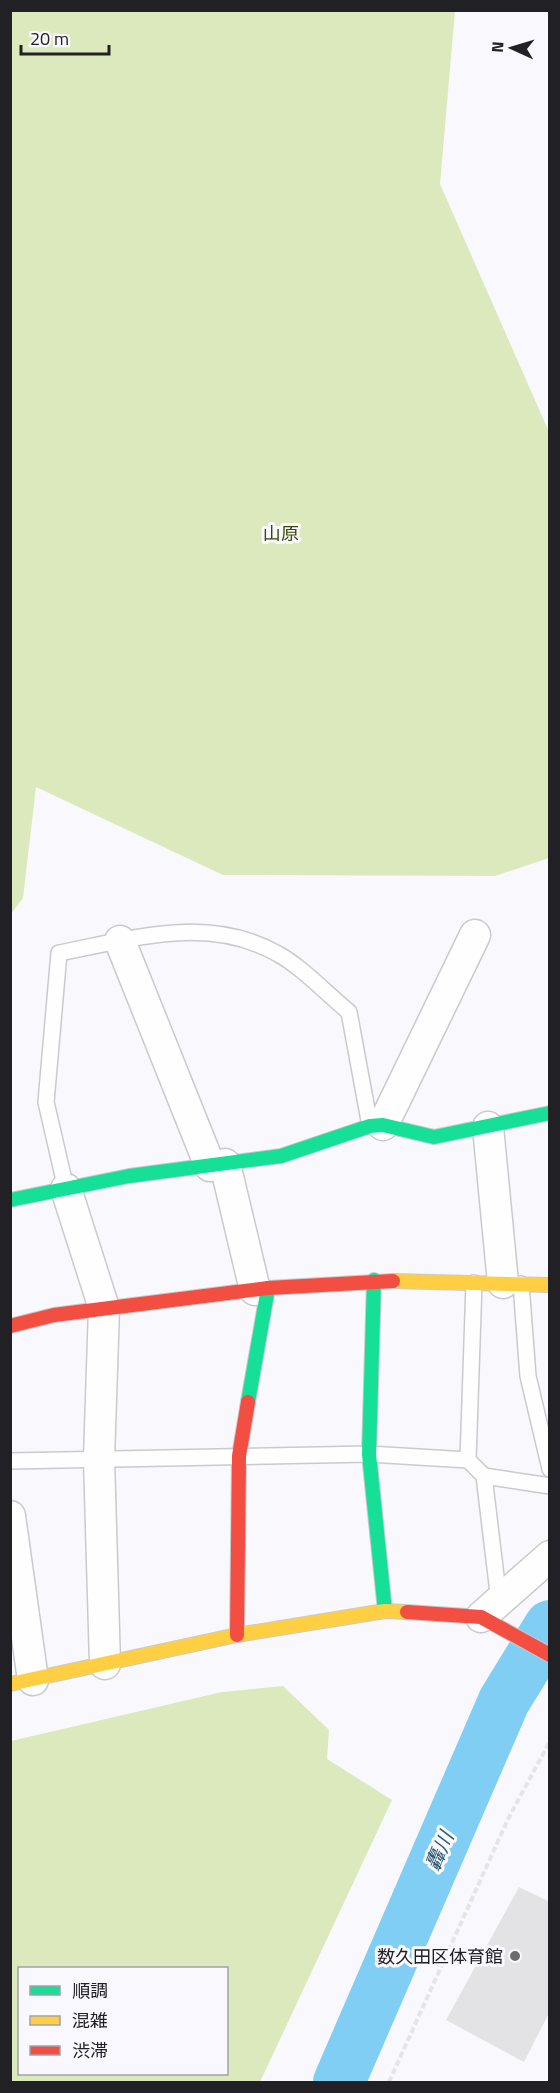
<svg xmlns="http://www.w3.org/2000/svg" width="560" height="2093" viewBox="0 0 560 2093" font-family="'Titillium Web','Noto Sans JP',sans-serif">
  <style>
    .green { fill: #dbe9bc; fill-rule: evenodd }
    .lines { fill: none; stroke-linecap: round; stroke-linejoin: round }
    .river { stroke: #81cef4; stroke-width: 52 }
    .building { fill: #e3e2e5 }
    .lane-casing { stroke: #c9cacd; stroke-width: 18 }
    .street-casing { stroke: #c9cacd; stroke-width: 33 }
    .fast-casing { stroke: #c9cacd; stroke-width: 16 }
    .slow-casing { stroke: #c9cacd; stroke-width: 16 }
    .jam-casing { stroke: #c9cacd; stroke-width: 16 }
    .path { stroke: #e5e5e5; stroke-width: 4; stroke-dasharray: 6 3; stroke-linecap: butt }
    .lane { stroke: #fefeff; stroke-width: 15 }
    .street { stroke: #fefeff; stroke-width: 30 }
    .fast { stroke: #16e098; stroke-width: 14 }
    .slow { stroke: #ffcf43; stroke-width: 14 }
    .jam { stroke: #f24e42; stroke-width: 14 }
    .poi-dot { fill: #6d6d71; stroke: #f8f8fe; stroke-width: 2 }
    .labels { text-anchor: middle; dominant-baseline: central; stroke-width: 6; stroke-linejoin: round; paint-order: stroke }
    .park-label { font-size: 18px; fill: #3a4a01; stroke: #f8f8fe }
    .poi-label { font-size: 18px; fill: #212125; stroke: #f8f8fe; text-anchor: end }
    .water-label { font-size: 20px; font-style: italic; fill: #2d5a70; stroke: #f8f8fe }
  </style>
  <rect width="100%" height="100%" fill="#f9f9fd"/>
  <path class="green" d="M 11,10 L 455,11 L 440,184 L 549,432 L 549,858 L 495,876 L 223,875 L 36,787 L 23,898 L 11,914 Z
    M 283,1686 L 329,1730 L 327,1759 L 392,1800 L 260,2082 L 11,2082 L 11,1741 L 222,1692 ZM 20,1968 L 226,1968 L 226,2074 L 20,2074 Z"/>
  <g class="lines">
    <path class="river" d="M 339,2082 L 504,1701 L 550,1626"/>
  </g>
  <path class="building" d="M 519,1887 L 550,1902 L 550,2011 L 524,2062 L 446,2020 Z"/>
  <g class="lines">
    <defs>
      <path id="lane" d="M 66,1189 L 46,1102 L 59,953 C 132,939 208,914 278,954 C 302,967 327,994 349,1012 L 370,1126
        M 521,1284 L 528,1376 L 550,1469
        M 468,1460 L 474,1283
        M 10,1461 L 369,1454 L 468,1460 L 484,1476 L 550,1486
        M 484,1476 L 499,1601"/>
      <path id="street" d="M 120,941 L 210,1166
        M 383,1125 L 475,935
        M 488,1127 L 503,1283
        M 225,1164 L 255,1290
        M 66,1189 L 104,1308 L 99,1459 L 105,1664
        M 10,1516 L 33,1680
        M 481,1617 L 550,1556"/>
      <path id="fast" d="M 10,1200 L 129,1176 L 281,1156 L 370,1126 L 383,1125 L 434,1137 L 550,1113
        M 374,1280 L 369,1454 L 385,1611
        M 248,1402 L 268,1288"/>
      <path id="slow" d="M 393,1281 L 550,1285
        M 10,1684 L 237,1635 L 385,1611 L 407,1612"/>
      <path id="jam" d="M 10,1326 L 54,1315 L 268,1288 L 393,1281
        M 407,1612 L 481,1617 L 550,1655
        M 237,1635 L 239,1456 L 248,1402"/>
    </defs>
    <use href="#lane" class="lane-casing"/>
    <use href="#street" class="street-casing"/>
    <use href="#fast" class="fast-casing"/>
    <use href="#slow" class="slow-casing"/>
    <use href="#jam" class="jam-casing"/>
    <path class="path" d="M 389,2082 L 508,1819 L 550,1741"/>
    <use href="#lane" class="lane"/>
    <use href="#street" class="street"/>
    <use href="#fast" class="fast"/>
    <use href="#slow" class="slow"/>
    <use href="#jam" class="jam"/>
  </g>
  <circle class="poi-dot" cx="515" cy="1956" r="6"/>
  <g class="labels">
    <g class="park-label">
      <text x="281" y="533">山原</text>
    </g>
    <g class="poi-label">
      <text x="503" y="1956">数久田区体育館</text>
    </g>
    <g class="water-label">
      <text transform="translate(439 1851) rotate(-67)">轟川</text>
    </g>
  </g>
  <rect width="560" height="2093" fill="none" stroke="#212125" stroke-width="24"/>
  <rect x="18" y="1967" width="210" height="108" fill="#f8f8fe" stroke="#a2a2a7" stroke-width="1.5"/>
  <rect x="30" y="1986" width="30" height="9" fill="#16e098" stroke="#a2a2a7" stroke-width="1.5"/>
  <text x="72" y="1997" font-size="18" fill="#212125">順調</text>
  <rect x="30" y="2016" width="30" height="9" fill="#ffcf43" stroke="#a2a2a7" stroke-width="1.5"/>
  <text x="72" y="2027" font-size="18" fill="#212125">混雑</text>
  <rect x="30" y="2046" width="30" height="9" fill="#f24e42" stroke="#a2a2a7" stroke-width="1.5"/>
  <text x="72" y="2057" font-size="18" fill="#212125">渋滞</text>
  <g transform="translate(512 48) rotate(274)" stroke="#f8f8fe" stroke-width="4.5" paint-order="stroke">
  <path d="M0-4.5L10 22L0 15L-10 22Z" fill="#212125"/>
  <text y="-9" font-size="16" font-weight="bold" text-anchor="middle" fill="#212125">N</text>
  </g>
  <path d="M21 45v9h88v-9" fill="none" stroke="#212125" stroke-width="3"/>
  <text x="30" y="45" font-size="18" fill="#212125" stroke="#f8f8fe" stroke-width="4.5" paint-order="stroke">20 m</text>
</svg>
